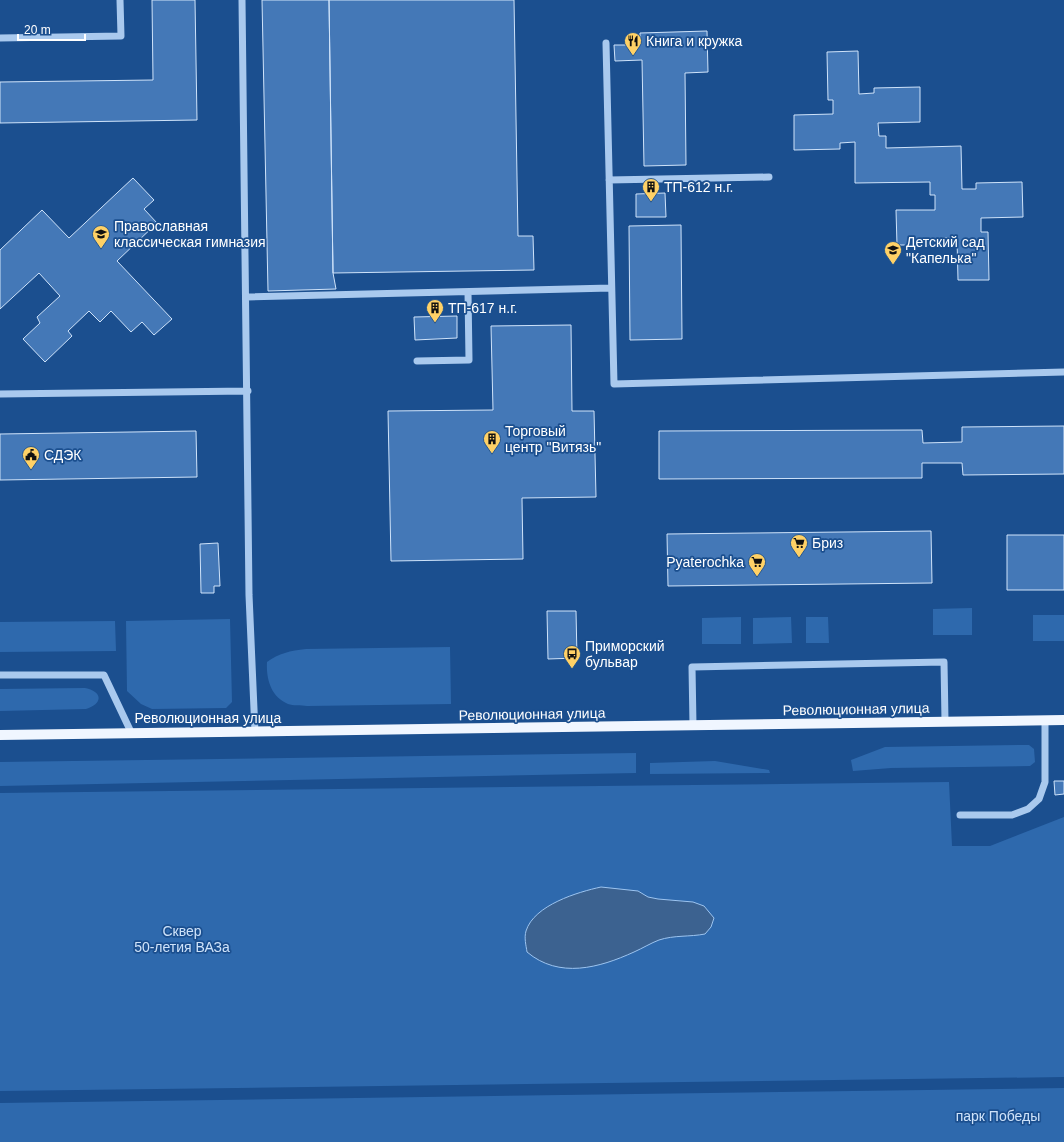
<svg xmlns="http://www.w3.org/2000/svg" width="1064" height="1142" viewBox="0 0 1064 1142" font-family="Helvetica,sans-serif">
  <style>
    .green { fill: #2e69ad }
    .water { fill: #3c6290; stroke: #9cc4f0 }
    .building { fill: #4478b7; stroke: #cfe3fa }
    .lines { fill: none; stroke-linecap: round; stroke-linejoin: round }
    .minor { stroke: #a9c9ee; stroke-width: 7 }
    .major { stroke: #f0f6ff; stroke-width: 10 }
    .labels { text-anchor: middle; dominant-baseline: central; stroke-width: 3.5; stroke-linejoin: round; paint-order: stroke }
    .poi-label { font-size: 14px; fill: #fff; stroke: #1b4f8f; text-anchor: start }
    .street-label { font-size: 14px; fill: #fff; stroke: #1b4f8f }
    .park-label { font-size: 14px; fill: #cfe3fa; stroke: #1b4f8f }
  </style>
  <rect width="100%" height="100%" fill="#1b4f8f"/>
  <path class="green" d="M 972,608 L 972,635 L 933,635 L 933,609 Z
    M 1033,615 L 1064,615 L 1064,641 L 1033,641 Z
    M 741,617 L 741,644 L 702,644 L 702,618 Z
    M 791,617 L 792,643 L 753,644 L 753,618 Z
    M 806,617 L 828,617 L 829,643 L 806,643 Z
    M 230,619 L 232,702 L 226,708 L 152,709 L 141,704 L 127,691 L 126,621 Z
    M 115,621 L 116,651 L 0,652 L 0,622 Z
    M 450,647 L 451,704 L 307,706 C 301,705 293,706 288,704 C 271,697 266,679 267,662 C 279,653 290,651 306,649 Z
    M 85,688 C 104,692 102,704 86,709 L 0,711 L 0,689 Z
    M 1022,745 L 1029,745 L 1034,749 L 1035,762 L 1030,766 L 891,768 L 853,771 L 851,760 L 885,747 Z
    M 636,753 L 636,773 L 0,786 L 0,762 Z
    M 715,761 L 769,770 L 770,773 L 650,774 L 650,763 Z
    M 949,782 L 952,846 L 990,846 L 1064,817 L 1064,1077 L 0,1091 L 0,793 Z
    M 1064,1088 L 1064,1142 L 0,1142 L 0,1103 Z"/>
  <path class="water" d="M 601,887 L 638,891 L 648,897 L 658,899 L 693,902 L 704,906 L 714,918 L 711,927 L 705,934 C 690,937 674,935 659,940 C 651,943 643,948 634,952 C 599,968 559,979 527,952 C 526,945 524,938 526,931 C 534,905 578,892 601,887 Z"/>
  <path class="building" d="M 152,0 L 195,0 L 197,120 L 0,123 L 0,82 L 153,80 Z
    M 262,0 L 329,0 L 333,273 L 336,289 L 268,291 Z
    M 329,0 L 514,0 L 518,236 L 533,236 L 534,270 L 333,273 Z
    M 707,31 L 708,72 L 685,73 L 686,165 L 644,166 L 642,60 L 615,61 L 614,45 L 640,45 L 640,33 Z
    M 858,51 L 859,94 L 874,93 L 874,88 L 920,87 L 920,122 L 878,123 L 879,136 L 886,136 L 886,148 L 961,146 L 962,189 L 976,189 L 976,183 L 1022,182 L 1023,217 L 981,218 L 981,232 L 988,232 L 989,280 L 958,280 L 957,238 L 942,238 L 943,245 L 897,245 L 896,210 L 935,210 L 935,195 L 930,195 L 930,182 L 855,183 L 855,142 L 840,143 L 840,149 L 794,150 L 794,115 L 833,114 L 833,100 L 828,100 L 827,52 Z
    M 133,178 L 154,200 L 144,209 L 157,223 L 117,261 L 172,319 L 154,335 L 142,322 L 131,332 L 111,311 L 100,322 L 89,311 L 68,331 L 72,336 L 45,362 L 23,339 L 40,323 L 37,317 L 60,296 L 39,273 L 0,309 L 0,250 L 42,210 L 69,238 Z
    M 665,193 L 666,217 L 636,217 L 636,194 Z
    M 681,225 L 682,339 L 630,340 L 629,226 Z
    M 457,316 L 457,338 L 415,340 L 414,317 Z
    M 571,325 L 572,411 L 594,411 L 596,497 L 522,498 L 523,559 L 391,561 L 388,411 L 493,410 L 491,326 Z
    M 1064,426 L 1064,474 L 963,475 L 962,463 L 922,463 L 922,478 L 659,479 L 659,431 L 922,430 L 923,443 L 962,442 L 962,427 Z
    M 196,431 L 197,477 L 0,480 L 0,434 Z
    M 931,531 L 932,583 L 668,586 L 667,534 Z
    M 1007,535 L 1064,535 L 1064,590 L 1007,590 Z
    M 218,543 L 220,586 L 214,586 L 214,593 L 201,593 L 200,544 Z
    M 547,611 L 576,611 L 577,658 L 548,659 Z
    M 1054,781 L 1064,781 L 1064,794 L 1055,795 Z"/>
  <g class="lines">
    <path class="minor" d="M 242,0 L 249,595 L 255,732
      M 0,38 L 121,36 L 120,0
      M 606,43 L 614,384 L 1064,372
      M 609,180 L 769,177
      M 247,297 L 611,288
      M 417,361 L 469,360 L 468,292
      M 0,394 L 248,391
      M 0,675 L 104,675 L 131,732
      M 693,725 L 692,667 L 944,662 L 945,721
      M 960,815 L 1012,815 L 1028,809 L 1039,799 L 1045,782 L 1045,720"/>
    <path class="major" d="M 0,735 L 1064,720"/>
  </g>
  <defs>
    <symbol id="restaurant-pin" viewBox="-11 -11 22 30"><path d="M0 17L-7.5 6A9.5 9.5 0 1 1 7.5 6Z" fill="#ffd166" stroke="#1b4f8f"/><path d="M-5-6h1v4h1v-4h1v4h1v-4h1v5L-1.5 .5V6h-2V.5L-5-1ZM5-6V6H3V1.5H1.5Q1.5-4 5-6Z" fill="#111"/></symbol>
    <symbol id="building-pin" viewBox="-11 -11 22 30"><path d="M0 17L-7.5 6A9.5 9.5 0 1 1 7.5 6Z" fill="#ffd166" stroke="#1b4f8f"/><path d="M-4-6H4V6H1V3H-1V6H-4ZM-2.5-4.3h1.7v1.8h-1.7ZM.8-4.3h1.7v1.8H.8ZM-2.5-1h1.7V.8h-1.7ZM.8-1h1.7V.8H.8Z" fill="#111"/></symbol>
    <symbol id="school-pin" viewBox="-11 -11 22 30"><path d="M0 17L-7.5 6A9.5 9.5 0 1 1 7.5 6Z" fill="#ffd166" stroke="#1b4f8f"/><path d="M0-5L7-2L0 1L-7-2ZM-4 1L0 2.5L4 1V4Q0 6-4 4Z" fill="#111"/></symbol>
    <symbol id="civic-pin" viewBox="-11 -11 22 30"><path d="M0 17L-7.5 6A9.5 9.5 0 1 1 7.5 6Z" fill="#ffd166" stroke="#1b4f8f"/><path d="M-.6-6.5H3V-4.5H.6V-3L4-1V1h2V6H-6V1h2V-1L-.6-3ZM-1.2 2.5V6h2.4V2.5Z" fill="#111"/></symbol>
    <symbol id="supermarket-pin" viewBox="-11 -11 22 30"><path d="M0 17L-7.5 6A9.5 9.5 0 1 1 7.5 6Z" fill="#ffd166" stroke="#1b4f8f"/><path d="M-6-5.5h2.5l.6 2H6L4.5 2H-2.5L-4.4-4H-6ZM-1.5 3.2a1.3 1.3 0 1 0 .1 0ZM3 3.2a1.3 1.3 0 1 0 .1 0Z" fill="#111"/></symbol>
    <symbol id="bus-pin" viewBox="-11 -11 22 30"><path d="M0 17L-7.5 6A9.5 9.5 0 1 1 7.5 6Z" fill="#ffd166" stroke="#1b4f8f"/><path d="M-5-6H5V4H4V6H2V4H-2V6H-4V4H-5ZM-3.5-4V0h7V-4ZM-3.5 1.2v1.5H-2V1.2ZM2 1.2v1.5H3.5V1.2Z" fill="#111"/></symbol>
  </defs>
  <g fill-rule="evenodd">
    <use href="#restaurant-pin" x="623" y="31" width="20" height="27"/>
    <use href="#building-pin" x="641" y="177" width="20" height="27"/>
    <use href="#school-pin" x="91" y="224" width="20" height="27"/>
    <use href="#school-pin" x="883" y="240" width="20" height="27"/>
    <use href="#building-pin" x="425" y="298" width="20" height="27"/>
    <use href="#building-pin" x="482" y="429" width="20" height="27"/>
    <use href="#civic-pin" x="21" y="445" width="20" height="27"/>
    <use href="#supermarket-pin" x="789" y="533" width="20" height="27"/>
    <use href="#supermarket-pin" x="747" y="552" width="20" height="27"/>
    <use href="#bus-pin" x="562" y="644" width="20" height="27"/>
  </g>
  <g class="labels">
    <g class="poi-label">
      <text x="646" y="41">Книга и кружка</text>
      <text x="664" y="187">ТП-612 н.г.</text>
      <text x="114" y="226">Православная<tspan x="114" dy="16">классическая гимназия</tspan></text>
      <text x="906" y="242">Детский сад<tspan x="906" dy="16">"Капелька"</tspan></text>
      <text x="448" y="308">ТП-617 н.г.</text>
      <text x="505" y="431">Торговый<tspan x="505" dy="16">центр "Витязь"</tspan></text>
      <text x="44" y="455">СДЭК</text>
      <text x="812" y="543">Бриз</text>
      <text x="744" y="562" text-anchor="end">Pyaterochka</text>
      <text x="585" y="646">Приморский<tspan x="585" dy="16">бульвар</tspan></text>
    </g>
    <g class="street-label">
      <text transform="translate(856 709) rotate(-1)">Революционная улица</text>
      <text transform="translate(532 714) rotate(-1)">Революционная улица</text>
      <text x="208" y="718">Революционная улица</text>
    </g>
    <g class="park-label">
      <text x="182" y="931">Сквер<tspan x="182" dy="16">50-летия ВАЗа</tspan></text>
      <text x="998" y="1116">парк Победы</text>
    </g>
  </g>
  <path d="M18 34v6h67v-6" fill="none" stroke="#ffffff" stroke-width="2"/>
  <text x="24" y="34" font-size="12" fill="#ffffff" stroke="#1b4f8f" stroke-width="3" paint-order="stroke">20 m</text>
</svg>
